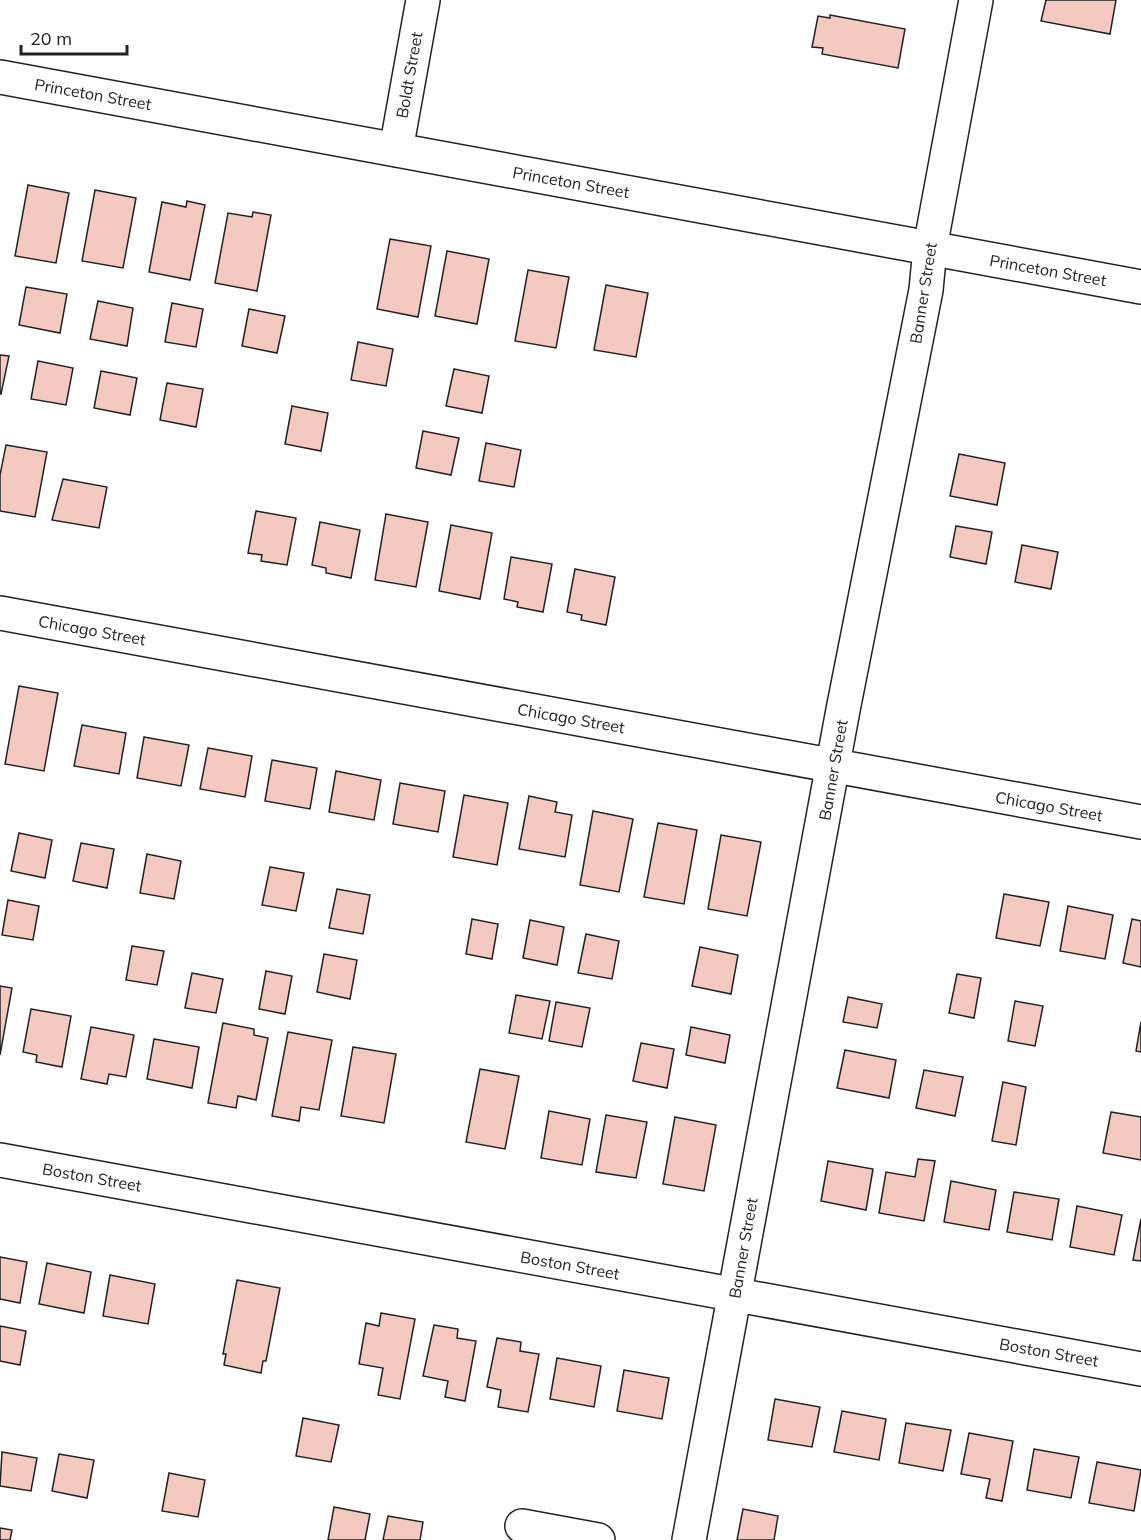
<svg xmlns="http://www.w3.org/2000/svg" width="1141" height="1540" viewBox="0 0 1141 1540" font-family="Mulish,sans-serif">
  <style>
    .building { fill: #f3c9c0; stroke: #222; stroke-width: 1.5 }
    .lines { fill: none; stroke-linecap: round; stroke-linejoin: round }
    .minor-casing { stroke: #222; stroke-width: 36 }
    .minor { stroke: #fff; stroke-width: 33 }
    .labels { text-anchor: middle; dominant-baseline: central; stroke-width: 4.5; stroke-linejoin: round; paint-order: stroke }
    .street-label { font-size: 16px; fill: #222; stroke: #fff }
  </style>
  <rect width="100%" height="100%" fill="#fff"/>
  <path class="building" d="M 1046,0 L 1116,0 L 1110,34 L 1041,21 Z
    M 830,15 L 905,29 L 898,68 L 822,54 L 823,48 L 812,47 L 818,16 L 830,18 Z
    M 28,185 L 69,193 L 56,263 L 15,256 Z
    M 95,190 L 136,198 L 123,268 L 82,261 Z
    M 187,201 L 205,205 L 190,280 L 149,272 L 162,202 L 186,207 Z
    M 253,212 L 271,215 L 257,291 L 215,283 L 228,213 L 252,217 Z
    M 390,239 L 431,246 L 418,317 L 377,309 Z
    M 447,251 L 489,259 L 477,324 L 435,316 Z
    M 528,270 L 569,277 L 556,348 L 515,341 Z
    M 606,285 L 648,293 L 636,357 L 594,350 Z
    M 26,287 L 67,294 L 60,333 L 19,325 Z
    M 98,301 L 133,308 L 127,346 L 90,339 Z
    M 172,303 L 203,309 L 196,347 L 165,342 Z
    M 249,309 L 285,316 L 277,353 L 242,346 Z
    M 358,342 L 393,349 L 386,386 L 351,380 Z
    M 0,355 L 9,356 L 1,394 L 0,394 Z
    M 38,361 L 73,368 L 66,405 L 31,399 Z
    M 454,369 L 489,376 L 482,413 L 446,406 Z
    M 101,371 L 137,378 L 130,415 L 94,408 Z
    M 167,383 L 203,389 L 196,427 L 160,420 Z
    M 292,406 L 328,413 L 321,451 L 285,444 Z
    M 423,431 L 459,438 L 451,475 L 416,468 Z
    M 486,443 L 521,450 L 514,487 L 479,481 Z
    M 6,445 L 47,452 L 35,517 L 0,511 L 0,475 Z
    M 959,454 L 1005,463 L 997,505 L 950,496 Z
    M 63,479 L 107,487 L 99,528 L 52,520 Z
    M 256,511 L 296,518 L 287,565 L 261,561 L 262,555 L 248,553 Z
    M 386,514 L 428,522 L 416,587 L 375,580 Z
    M 320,522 L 360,530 L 351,578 L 326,573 L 326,568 L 312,565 Z
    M 451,525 L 492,533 L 480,599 L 439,591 Z
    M 956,526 L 992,532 L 986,564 L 950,557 Z
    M 1022,545 L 1058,552 L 1051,589 L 1015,582 Z
    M 511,557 L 552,564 L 543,612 L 517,607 L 518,602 L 504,599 Z
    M 575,569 L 615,577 L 606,625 L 581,620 L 582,615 L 567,612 Z
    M 19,686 L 58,693 L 44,771 L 5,764 Z
    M 82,725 L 126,733 L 119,774 L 74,766 Z
    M 144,737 L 189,745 L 181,786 L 137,778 Z
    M 208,748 L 252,756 L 245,797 L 200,789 Z
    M 272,760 L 317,768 L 310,809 L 265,801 Z
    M 336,771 L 381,780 L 374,820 L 329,812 Z
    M 400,783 L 445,791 L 438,832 L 393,824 Z
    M 464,795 L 508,803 L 497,865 L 453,857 Z
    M 529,796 L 557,802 L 555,812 L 572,815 L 565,857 L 519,849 Z
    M 593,811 L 633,819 L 619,892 L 580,885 Z
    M 658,823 L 697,830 L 684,904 L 644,897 Z
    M 19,833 L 52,840 L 45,878 L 11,871 Z
    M 721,835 L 761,842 L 747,916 L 708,909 Z
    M 81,843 L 114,849 L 107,888 L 73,881 Z
    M 147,854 L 181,861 L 174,899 L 140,893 Z
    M 270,867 L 304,873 L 296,911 L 262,905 Z
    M 337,889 L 370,895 L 363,934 L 329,928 Z
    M 1004,894 L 1049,902 L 1040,946 L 996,938 Z
    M 8,900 L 39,906 L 33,940 L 2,935 Z
    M 1068,906 L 1113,915 L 1105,959 L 1060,951 Z
    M 472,919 L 498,924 L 492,959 L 466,954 Z
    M 1132,919 L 1141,921 L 1141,967 L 1123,963 Z
    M 530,920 L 564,927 L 557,965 L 523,958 Z
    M 586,934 L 619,941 L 612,979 L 578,973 Z
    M 132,946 L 164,951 L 157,985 L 126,980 Z
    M 700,947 L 738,955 L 731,994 L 692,986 Z
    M 324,954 L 357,960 L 350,999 L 317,992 Z
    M 266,971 L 292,976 L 285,1014 L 259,1009 Z
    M 192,973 L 223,979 L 216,1013 L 185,1008 Z
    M 957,974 L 981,978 L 974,1018 L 949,1013 Z
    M 0,986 L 12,988 L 0,1055 Z
    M 516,995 L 550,1001 L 542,1039 L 509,1033 Z
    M 848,997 L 882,1004 L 877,1028 L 843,1022 Z
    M 1015,1001 L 1043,1006 L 1035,1046 L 1008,1041 Z
    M 556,1002 L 590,1008 L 582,1047 L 549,1041 Z
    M 31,1009 L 71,1016 L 62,1067 L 36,1062 L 37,1055 L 23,1052 Z
    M 1141,1022 L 1141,1052 L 1136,1051 Z
    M 223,1023 L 254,1029 L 254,1035 L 268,1038 L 256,1100 L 238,1096 L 236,1108 L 208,1103 Z
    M 91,1027 L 134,1035 L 126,1077 L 109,1074 L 107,1084 L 81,1079 Z
    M 691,1027 L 730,1035 L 725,1063 L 686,1055 Z
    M 288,1032 L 332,1040 L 319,1110 L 301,1107 L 299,1121 L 272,1116 Z
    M 154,1039 L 199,1047 L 192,1088 L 147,1079 Z
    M 641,1043 L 674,1049 L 667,1088 L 633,1081 Z
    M 353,1047 L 396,1054 L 384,1123 L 341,1116 Z
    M 845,1050 L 896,1060 L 889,1098 L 837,1088 Z
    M 480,1069 L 519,1076 L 505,1149 L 466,1142 Z
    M 924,1070 L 963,1077 L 955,1116 L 916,1108 Z
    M 1003,1082 L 1026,1087 L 1016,1145 L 992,1141 Z
    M 549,1111 L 590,1119 L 582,1165 L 541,1158 Z
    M 1111,1112 L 1141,1117 L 1141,1160 L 1103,1153 Z
    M 606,1115 L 647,1122 L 636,1178 L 596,1172 Z
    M 675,1117 L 716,1125 L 704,1191 L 663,1184 Z
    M 918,1159 L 935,1161 L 924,1221 L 879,1213 L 886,1172 L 915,1177 Z
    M 828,1161 L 873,1169 L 866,1210 L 821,1201 Z
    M 951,1181 L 996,1190 L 989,1230 L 944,1222 Z
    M 1014,1192 L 1059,1199 L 1052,1240 L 1007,1232 Z
    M 1077,1206 L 1122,1215 L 1114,1255 L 1070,1247 Z
    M 1141,1219 L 1141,1261 L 1133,1260 Z
    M 0,1257 L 27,1262 L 20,1303 L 0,1299 Z
    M 47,1263 L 91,1272 L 84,1313 L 39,1304 Z
    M 110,1275 L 155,1284 L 148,1324 L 103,1316 Z
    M 237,1280 L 280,1288 L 266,1361 L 263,1361 L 261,1373 L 224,1365 L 226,1354 L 223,1354 Z
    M 381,1313 L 415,1319 L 400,1399 L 378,1395 L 383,1368 L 359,1364 L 366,1323 L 379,1326 Z
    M 434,1325 L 458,1329 L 457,1338 L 476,1341 L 465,1401 L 445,1397 L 448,1381 L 423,1376 Z
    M 0,1326 L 26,1331 L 20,1365 L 0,1361 Z
    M 497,1338 L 521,1342 L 520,1351 L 539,1354 L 528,1412 L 498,1407 L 501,1390 L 487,1387 Z
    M 557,1358 L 601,1366 L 594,1407 L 550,1399 Z
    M 624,1370 L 669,1378 L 662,1419 L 617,1411 Z
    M 775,1399 L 820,1407 L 812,1447 L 768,1440 Z
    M 842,1411 L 886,1419 L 879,1460 L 834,1452 Z
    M 303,1418 L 339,1425 L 331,1462 L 296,1456 Z
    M 906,1423 L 951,1430 L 943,1471 L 899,1463 Z
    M 969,1433 L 1013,1441 L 1002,1501 L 986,1498 L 990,1479 L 961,1474 Z
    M 1034,1449 L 1079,1457 L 1071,1498 L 1027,1490 Z
    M 2,1452 L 37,1458 L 31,1491 L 0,1486 Z
    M 59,1454 L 94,1460 L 87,1498 L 52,1491 Z
    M 1097,1462 L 1141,1470 L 1134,1511 L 1089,1503 Z
    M 169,1473 L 205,1480 L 198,1517 L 162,1511 Z
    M 334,1507 L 370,1514 L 365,1540 L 328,1540 Z
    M 743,1509 L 778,1516 L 774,1540 L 737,1540 Z
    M 388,1516 L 423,1522 L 420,1540 L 383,1540 Z
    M 0,1528 L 12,1530 L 10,1540 L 0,1540 Z"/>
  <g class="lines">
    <defs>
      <path id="minor" d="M 0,77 L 1141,287
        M 396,150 L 423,0
        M 0,613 L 1141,822
        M 0,1160 L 1141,1369
        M 522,1526 L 598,1540
        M 689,1540 L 843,710 L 926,290 L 930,248 L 976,0"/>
    </defs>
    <use href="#minor" class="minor-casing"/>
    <use href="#minor" class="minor"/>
  </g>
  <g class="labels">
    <g class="street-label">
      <text transform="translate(409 75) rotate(-80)">Boldt Street</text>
      <text transform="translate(93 94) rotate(10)">Princeton Street</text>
      <text transform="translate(571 182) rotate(10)">Princeton Street</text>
      <text transform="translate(1048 270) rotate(10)">Princeton Street</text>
      <text transform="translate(923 293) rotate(-81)">Banner Street</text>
      <text transform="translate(92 630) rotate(10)">Chicago Street</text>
      <text transform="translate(571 718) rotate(10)">Chicago Street</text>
      <text transform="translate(833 770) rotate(-80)">Banner Street</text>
      <text transform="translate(1049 806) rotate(10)">Chicago Street</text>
      <text transform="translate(92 1177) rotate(10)">Boston Street</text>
      <text transform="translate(743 1248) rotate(-80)">Banner Street</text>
      <text transform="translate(570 1265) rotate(10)">Boston Street</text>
      <text transform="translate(1049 1352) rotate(10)">Boston Street</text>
    </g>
  </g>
  <path d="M21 45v9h106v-9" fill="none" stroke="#222222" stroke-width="3"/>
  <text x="30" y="45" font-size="18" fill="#222222" stroke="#ffffff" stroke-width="4.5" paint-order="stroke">20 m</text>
</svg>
